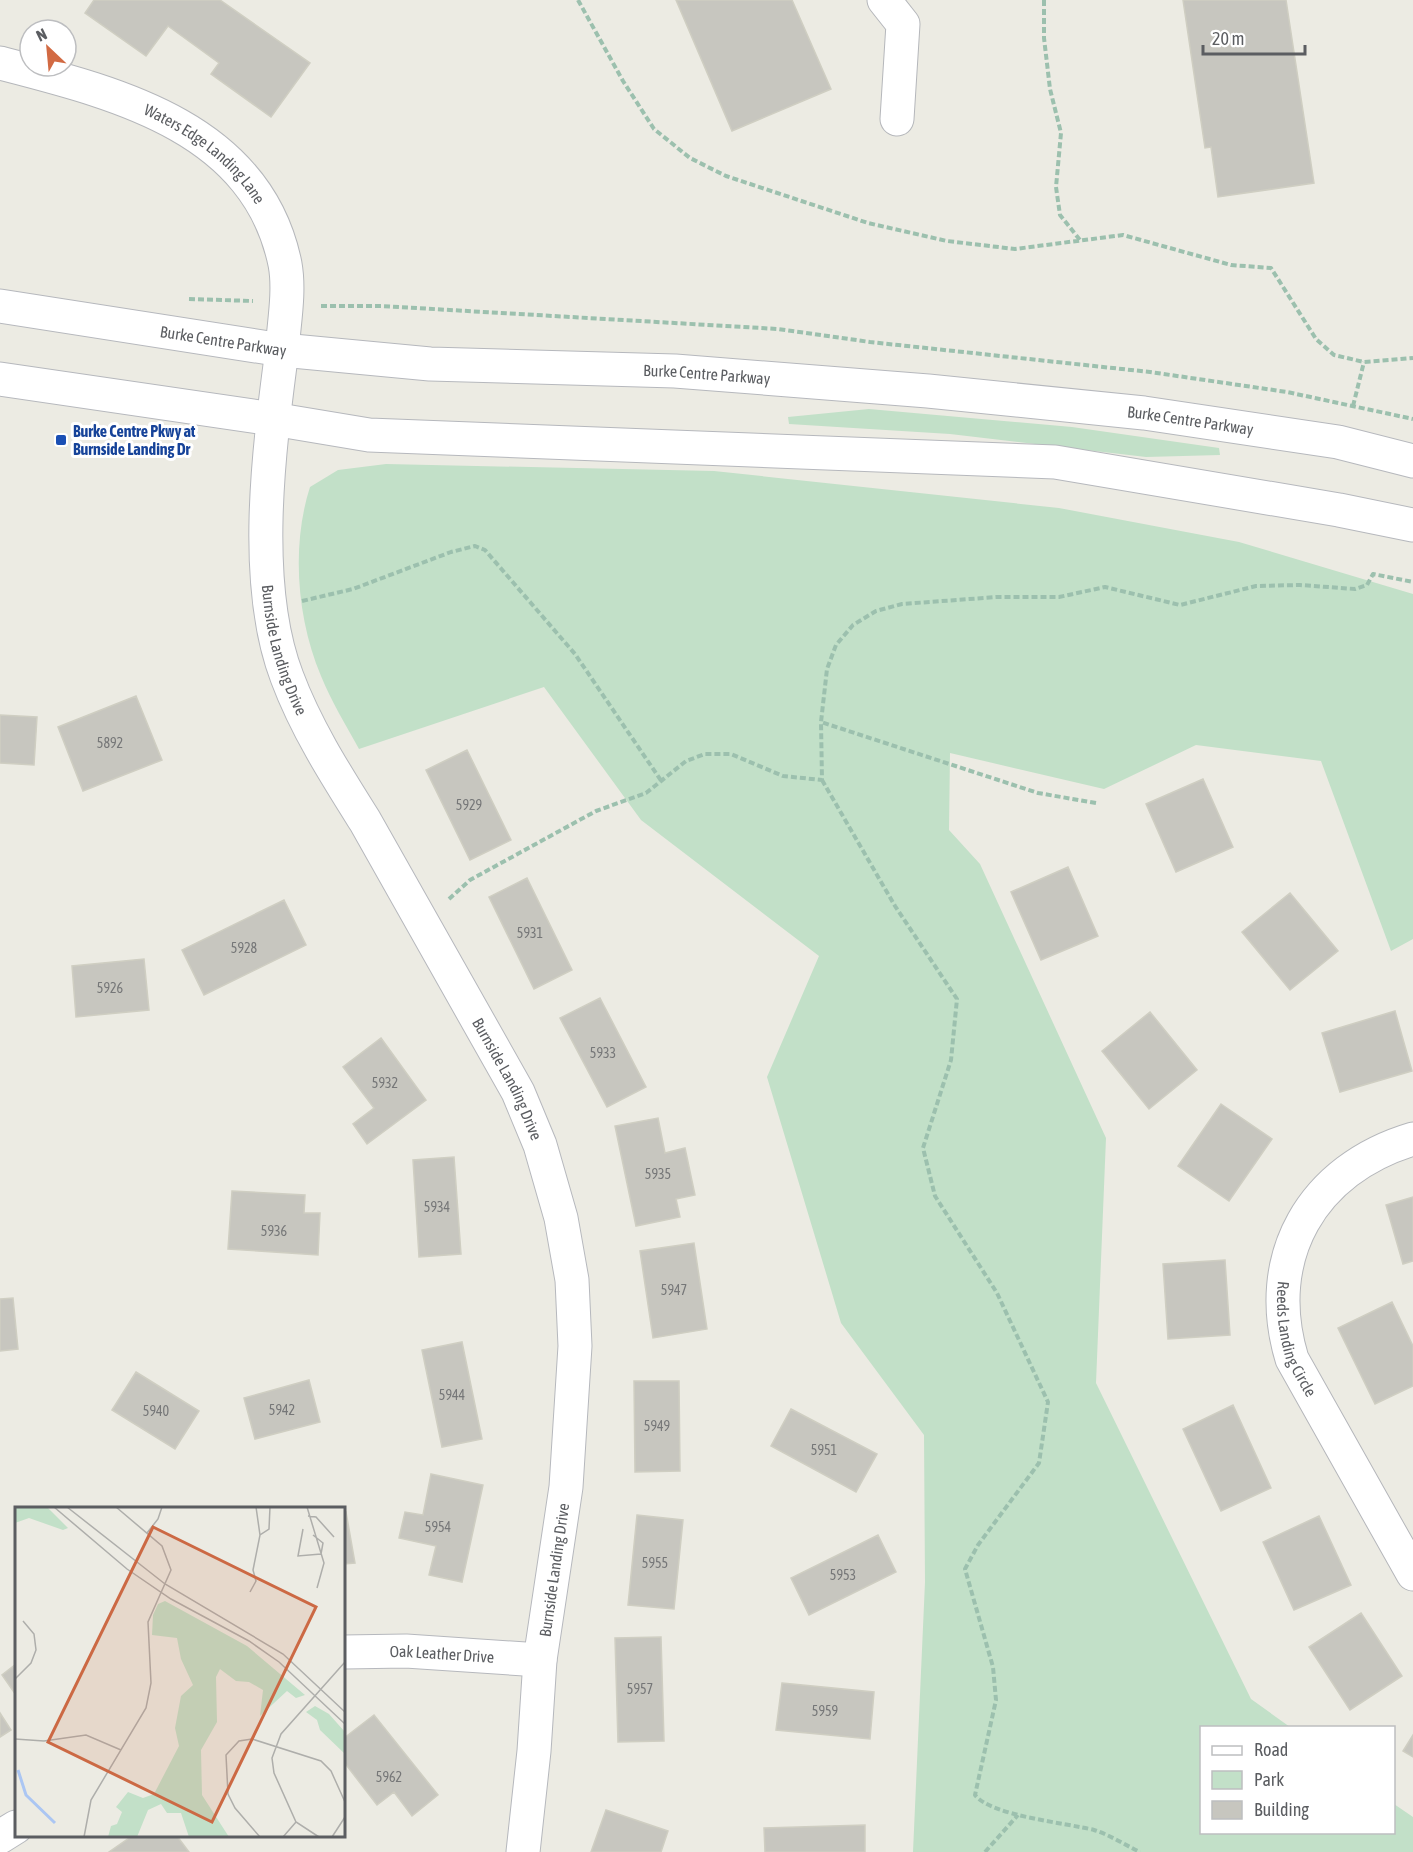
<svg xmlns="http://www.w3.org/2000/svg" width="1413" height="1852" viewBox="0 0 1413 1852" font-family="'Asap Condensed',sans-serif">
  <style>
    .green { fill: #c2e0c8 }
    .building { fill: #c7c6bf; stroke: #cfcec2; stroke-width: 1.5 }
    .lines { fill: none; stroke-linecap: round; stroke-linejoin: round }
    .street-casing { stroke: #b5b7bb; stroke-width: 35 }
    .secondary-casing { stroke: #b6b8bd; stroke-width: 35 }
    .path { stroke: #9cc0ae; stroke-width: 4; stroke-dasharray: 6 3; stroke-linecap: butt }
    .street { stroke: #fff; stroke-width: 33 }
    .secondary { stroke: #fff; stroke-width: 33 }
    .transit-dot { fill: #1a4fb4; stroke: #fff; stroke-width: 2 }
    .labels { text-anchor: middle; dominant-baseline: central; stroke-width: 6; stroke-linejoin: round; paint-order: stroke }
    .number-label { font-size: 14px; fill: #767778 }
    .street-label { font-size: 16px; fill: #5b5d61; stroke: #fff }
    .transit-label { font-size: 16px; font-weight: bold; fill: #164399; stroke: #fff; text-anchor: start }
    .inset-river { fill: none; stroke: #abc6f3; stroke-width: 3 }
    .inset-road { fill: none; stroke: #aeaeab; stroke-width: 1.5 }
    .view { fill: #cc6944; fill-opacity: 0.15; stroke: #cc6944; stroke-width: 3 }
    .inset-edge { fill: none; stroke: #5b5d61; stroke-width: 3 }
  </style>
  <rect width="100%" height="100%" fill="#ecebe3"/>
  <path class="green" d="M 869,409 L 1072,427 L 1219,448 L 1220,455 L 1146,457 L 950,434 L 789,424 L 788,417 Z
    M 386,464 L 714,471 L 1059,508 L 1239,542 L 1413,594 L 1413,939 L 1391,951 L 1321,761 L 1196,745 L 1104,789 L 950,753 L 949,830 L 980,864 L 1106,1138 L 1096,1383 L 1251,1699 L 1290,1727 L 1202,1728 L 1202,1832 L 1394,1832 L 1394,1804 L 1413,1817 L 1413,1852 L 913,1852 L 925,1582 L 924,1435 L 841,1323 L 767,1077 L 819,956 L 641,820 L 544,687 L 359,749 C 346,725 331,701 321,676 C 297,619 291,546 310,487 L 338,470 Z"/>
  <path class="building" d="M 94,0 L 220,0 L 310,63 L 271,117 L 211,74 L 219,63 L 168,26 L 146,56 L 85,13 Z
    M 676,0 L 792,0 L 831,89 L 732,131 Z
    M 1183,0 L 1286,0 L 1314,183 L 1218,197 L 1211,147 L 1205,148 Z
    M 136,696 L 162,760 L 83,791 L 58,727 Z
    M 0,715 L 37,717 L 34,765 L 0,763 Z
    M 467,750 L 511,840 L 470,860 L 426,770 Z
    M 1203,779 L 1233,847 L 1176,872 L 1146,804 Z
    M 1068,867 L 1098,936 L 1041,960 L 1011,892 Z
    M 527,878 L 572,970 L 534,989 L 489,897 Z
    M 1290,893 L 1338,951 L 1290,990 L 1242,932 Z
    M 284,900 L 306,945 L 204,995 L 182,950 Z
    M 144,959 L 149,1010 L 76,1017 L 72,966 Z
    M 600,998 L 646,1087 L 607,1107 L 560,1018 Z
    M 1395,1011 L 1412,1071 L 1340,1092 L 1322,1033 Z
    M 1150,1012 L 1197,1070 L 1149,1109 L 1102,1051 Z
    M 381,1038 L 426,1100 L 367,1144 L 353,1124 L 374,1108 L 343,1067 Z
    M 1221,1104 L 1272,1139 L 1229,1201 L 1178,1166 Z
    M 658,1118 L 665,1153 L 685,1148 L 695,1195 L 676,1199 L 680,1217 L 636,1226 L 615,1126 Z
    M 454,1157 L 461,1254 L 419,1257 L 413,1160 Z
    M 232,1191 L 305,1195 L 304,1213 L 320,1213 L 318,1255 L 228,1249 Z
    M 1413,1197 L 1413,1261 L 1403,1264 L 1386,1205 Z
    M 694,1243 L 707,1329 L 653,1338 L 640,1251 Z
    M 1225,1260 L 1230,1335 L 1168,1339 L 1163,1264 Z
    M 13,1298 L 18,1349 L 0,1351 L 0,1299 Z
    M 1392,1302 L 1413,1346 L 1413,1386 L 1375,1404 L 1338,1328 Z
    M 462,1342 L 482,1439 L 442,1447 L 422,1350 Z
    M 136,1372 L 199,1411 L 175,1449 L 112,1410 Z
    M 309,1380 L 320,1422 L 255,1439 L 244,1398 Z
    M 634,1381 L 679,1381 L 680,1471 L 635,1472 Z
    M 1233,1405 L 1271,1488 L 1221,1511 L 1183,1429 Z
    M 791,1409 L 877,1454 L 856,1492 L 771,1446 Z
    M 431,1474 L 483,1485 L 462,1582 L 429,1575 L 436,1546 L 399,1538 L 405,1512 L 423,1515 Z
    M 346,1512 L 355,1563 L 344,1564 L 344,1513 Z
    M 637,1515 L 683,1520 L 674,1609 L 628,1605 Z
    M 1319,1516 L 1351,1585 L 1294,1610 L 1263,1542 Z
    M 878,1535 L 896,1572 L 809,1615 L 791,1578 Z
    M 1361,1613 L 1402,1676 L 1350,1710 L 1309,1647 Z
    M 661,1637 L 664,1741 L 618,1742 L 615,1638 Z
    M 16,1664 L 16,1695 L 2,1675 Z
    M 782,1683 L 874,1692 L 870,1739 L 776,1730 Z
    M 0,1713 L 11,1730 L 0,1737 Z
    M 374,1715 L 438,1795 L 412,1816 L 394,1792 L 377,1805 L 344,1762 L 344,1738 Z
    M 1413,1735 L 1413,1757 L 1403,1751 Z
    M 606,1810 L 668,1831 L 661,1852 L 591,1852 Z
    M 865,1825 L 865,1852 L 765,1852 L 764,1828 Z
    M 132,1836 L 177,1836 L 189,1852 L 109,1852 Z"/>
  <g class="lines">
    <defs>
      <g id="street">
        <path d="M 884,0 L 903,24 L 897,119"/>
        <path id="s1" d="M 0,63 C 116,93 257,127 285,264 C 290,291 284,323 282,350"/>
        <path id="s2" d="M 1413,1139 C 1312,1169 1261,1257 1292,1359 L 1413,1574"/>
      </g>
      <g id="secondary">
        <path id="s3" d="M 0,306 L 282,350 L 430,364 L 675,371 L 928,391 L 1144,413 L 1338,442 L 1413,461"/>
        <path id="s4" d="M 282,350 C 269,449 251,583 287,677 C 306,728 336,775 365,821 L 518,1092 L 540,1145 L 561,1218 L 572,1280 L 575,1346 L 566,1487 L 540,1660 L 534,1751 L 523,1852"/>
        <path d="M 0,379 L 273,419 L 369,435 L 1055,462 L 1339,510 L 1413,525"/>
        <path id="s5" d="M 344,1652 L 406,1651 L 540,1660"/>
        <path d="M 0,1837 L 16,1827"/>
      </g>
    </defs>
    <use href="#street" class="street-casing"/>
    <use href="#secondary" class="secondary-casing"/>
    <path class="path" d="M 578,0 L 623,81 L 654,129 L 690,158 L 726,176 L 868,223 L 947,241 L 1015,249 L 1123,235 L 1231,265 L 1271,268 L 1316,339 L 1334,355 L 1364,362 L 1413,358
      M 1044,0 L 1044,38 L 1050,89 L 1061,133 L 1056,187 L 1060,215 L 1080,240
      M 189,299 L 253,301
      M 321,306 L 381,306 L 778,329 L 870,342 L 1150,372 L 1287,392 L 1413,419
      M 1353,406 L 1364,362
      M 302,601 L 353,589 L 451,552 L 475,546 L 485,550 L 575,654 L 662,782
      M 822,780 L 895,906 L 957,999 L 951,1060 L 923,1148 L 935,1196 L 997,1293 L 1048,1402 L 1039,1463 L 978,1545 L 965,1569 L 993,1667 L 996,1700 L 975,1795 C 991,1816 1067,1823 1094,1830 C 1110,1835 1125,1845 1140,1852
      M 1096,803 L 1038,793 L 821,722 L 827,669 L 836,645 L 853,625 L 876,611 L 902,604 L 997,597 L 1059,597 L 1105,587 L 1180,605 L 1256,586 L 1300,585 L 1355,589 L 1367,585 L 1373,574 L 1413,582
      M 449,899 L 470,880 L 596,811 L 646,793 L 686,761 L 705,754 L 731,754 L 783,776 L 822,780 L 821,722
      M 985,1852 L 1018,1815"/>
    <use href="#street" class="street"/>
    <use href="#secondary" class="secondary"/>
  </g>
  <rect class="transit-dot" x="55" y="434" width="12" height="12" rx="3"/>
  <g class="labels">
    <g class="number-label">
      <text x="110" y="743">5892</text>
      <text x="469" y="805">5929</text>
      <text x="530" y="933">5931</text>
      <text x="244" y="948">5928</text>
      <text x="110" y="988">5926</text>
      <text x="603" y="1053">5933</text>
      <text x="385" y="1083">5932</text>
      <text x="658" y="1174">5935</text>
      <text x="437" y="1207">5934</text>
      <text x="274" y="1231">5936</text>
      <text x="674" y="1290">5947</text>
      <text x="452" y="1395">5944</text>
      <text x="282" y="1410">5942</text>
      <text x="156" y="1411">5940</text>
      <text x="657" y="1426">5949</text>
      <text x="824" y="1450">5951</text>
      <text x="438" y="1527">5954</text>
      <text x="655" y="1563">5955</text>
      <text x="843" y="1575">5953</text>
      <text x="640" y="1689">5957</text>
      <text x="825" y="1711">5959</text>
      <text x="389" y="1777">5962</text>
    </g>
    <g class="street-label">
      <text stroke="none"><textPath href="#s1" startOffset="228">Waters Edge Landing Lane</textPath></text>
      <text stroke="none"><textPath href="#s3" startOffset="226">Burke Centre Parkway</textPath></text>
      <text stroke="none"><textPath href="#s3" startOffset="711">Burke Centre Parkway</textPath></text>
      <text stroke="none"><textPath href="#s3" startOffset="1197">Burke Centre Parkway</textPath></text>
      <text stroke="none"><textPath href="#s4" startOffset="303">Burnside Landing Drive</textPath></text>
      <text stroke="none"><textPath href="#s4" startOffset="789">Burnside Landing Drive</textPath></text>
      <text stroke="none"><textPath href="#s2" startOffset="264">Reeds Landing Circle</textPath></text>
      <text transform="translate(554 1570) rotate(-82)">Burnside Landing Drive</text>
      <text stroke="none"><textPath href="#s5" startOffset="98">Oak Leather Drive</textPath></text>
    </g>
    <g class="transit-label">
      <text x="73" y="431">Burke Centre Pkwy at<tspan x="73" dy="18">Burnside Landing Dr</tspan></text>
    </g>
  </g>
  <g transform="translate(15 1507)">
    <rect width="330" height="330" fill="#ecebe3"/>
    <path d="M 0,0 L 32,0 L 53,21 L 48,23 L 14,11 L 0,16 ZM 150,94 L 232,139 L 290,188 L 281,191 L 272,184 L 245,209 L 248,183 L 234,175 L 221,174 L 205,162 L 201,170 L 202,215 L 186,243 L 187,288 L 214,330 L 174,330 L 166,306 L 152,306 L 146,297 L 133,303 L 122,330 L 93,330 L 96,319 L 102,317 L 107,305 L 101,300 L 113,285 L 128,291 L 139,287 L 164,239 L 160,221 L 166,189 L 178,178 L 166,152 L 162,131 L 137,128 L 138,108 L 143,97 ZM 300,199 L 314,207 L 330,225 L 330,247 L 305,223 L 302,213 L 291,205 Z" fill="#c2e0c8"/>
    <path class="inset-river" d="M 3,263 L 11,288 L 40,316"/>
    <path class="inset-road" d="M 39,0 L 112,62 L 156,92 L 234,134 L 264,155 L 330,217M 52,0 L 150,77 L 268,147 L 330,205M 241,0 L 245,28M 292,0 L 309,56 L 302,81M 293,9 L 301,10 L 319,30M 288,22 L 283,49 L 306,47M 132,26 L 143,12 L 147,0M 298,28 L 308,36 L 306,47M 235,85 L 241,74 L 238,63 L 245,28 L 254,22 L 255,0M 0,172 L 16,156 L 21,143 L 19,127 L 8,114M 0,232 L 29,234 L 71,228 L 106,243M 69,330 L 76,293 L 131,201 L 136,176 L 133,115 L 156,63 L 147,39 L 101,0M 245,330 L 220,301 L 213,287 L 211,248 L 224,234 L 237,232 L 306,254 L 316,264 L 330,295M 268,330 L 281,315M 304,330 L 281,315 L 259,266 L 257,251 L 266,227 L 330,155M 317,330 L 330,310"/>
    <path class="view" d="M 138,20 L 301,100 L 197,315 L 33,235 Z"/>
    <rect width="330" height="330" class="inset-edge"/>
  </g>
  <rect x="1200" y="1726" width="195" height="108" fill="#ffffff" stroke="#bdbec0" stroke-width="1.5"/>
  <rect x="1212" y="1746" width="30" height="9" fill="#ffffff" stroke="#bdbec0" stroke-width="1.5"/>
  <text x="1254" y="1756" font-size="18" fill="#5b5d61">Road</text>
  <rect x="1212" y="1771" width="30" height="18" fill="#c2e0c8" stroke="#bdbec0" stroke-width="1.5"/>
  <text x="1254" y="1786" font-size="18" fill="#5b5d61">Park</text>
  <rect x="1212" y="1801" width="30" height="18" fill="#c7c6bf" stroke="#bdbec0" stroke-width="1.5"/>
  <text x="1254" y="1816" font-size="18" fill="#5b5d61">Building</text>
  <g transform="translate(48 48) rotate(334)"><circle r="28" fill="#ffffff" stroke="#bdbec0" stroke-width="1.5"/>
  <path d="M0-4.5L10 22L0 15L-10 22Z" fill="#d26a43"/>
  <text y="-9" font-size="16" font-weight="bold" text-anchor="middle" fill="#5b5d61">N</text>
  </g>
  <path d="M1203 45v9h102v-9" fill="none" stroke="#5b5d61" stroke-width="3"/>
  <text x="1212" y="45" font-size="18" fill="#5b5d61" stroke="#ffffff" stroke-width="4.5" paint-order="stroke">20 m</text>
</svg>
